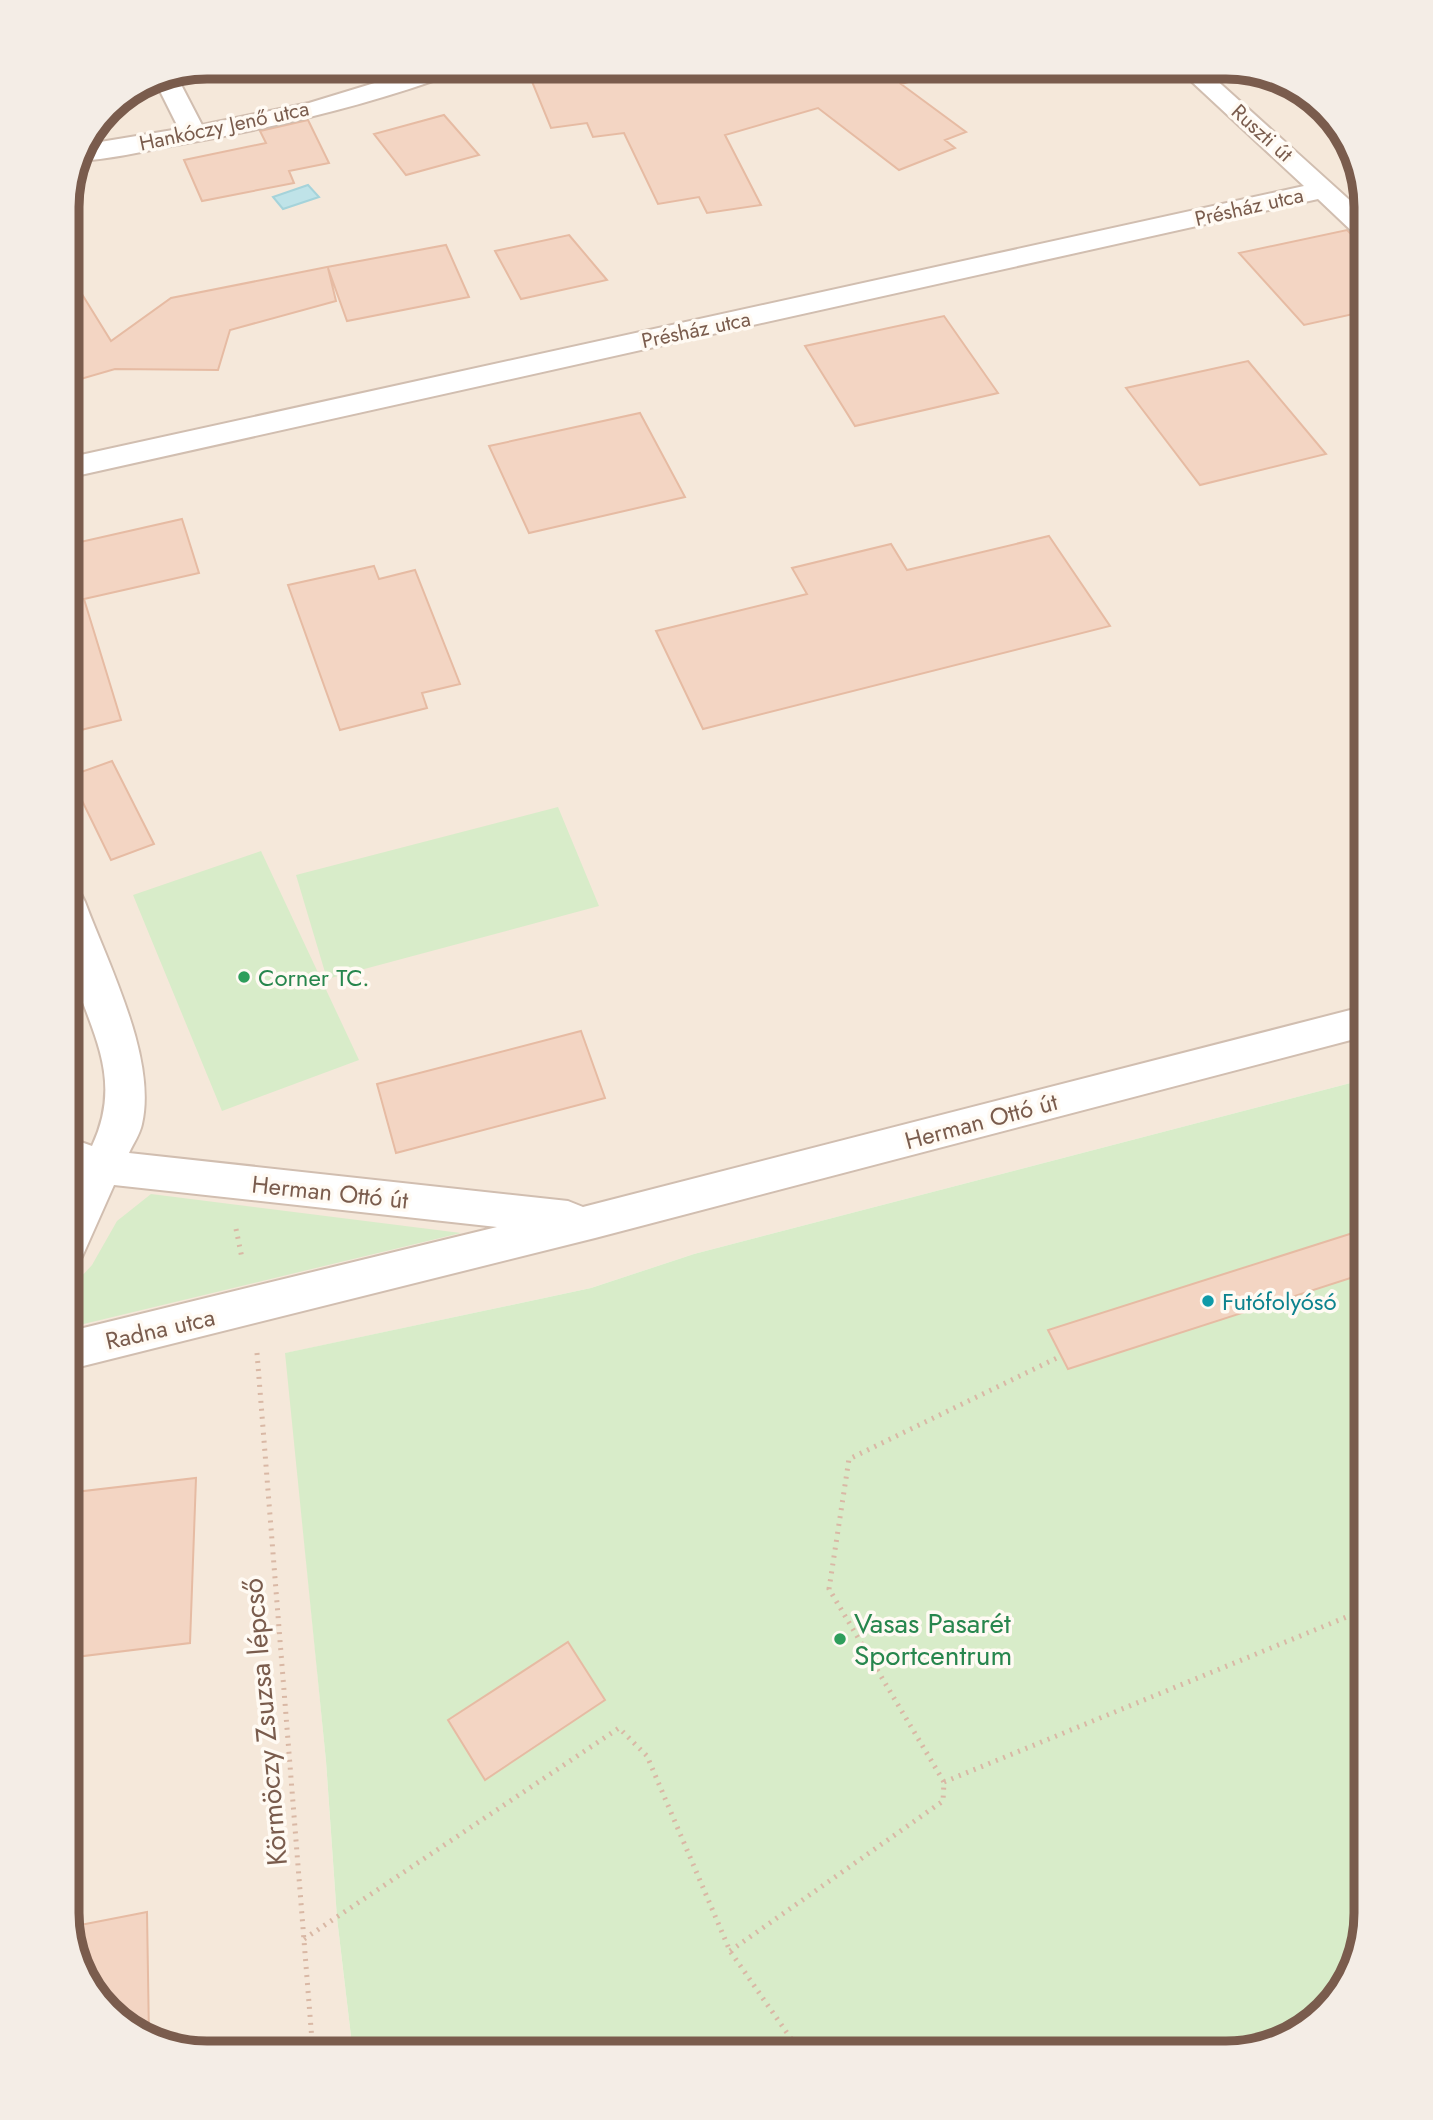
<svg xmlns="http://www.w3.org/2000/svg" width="1433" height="2120" viewBox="0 0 1433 2120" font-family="Jost,sans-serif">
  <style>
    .residential { fill: #f5e8da }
    .green { fill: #d8ecc9 }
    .water { fill: #bfe3e8; stroke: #a5d3da; stroke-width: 2 }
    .building { fill: #f3d5c3; stroke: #e6bba3; stroke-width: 2 }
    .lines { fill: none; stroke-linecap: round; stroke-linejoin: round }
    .minor-casing { stroke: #d1beb0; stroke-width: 4 }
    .path { stroke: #d9b8a5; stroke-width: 5; stroke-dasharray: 2 6; stroke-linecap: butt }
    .minor { fill: #fff; fill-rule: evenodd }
    .leisure-dot { fill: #2e9e5b; stroke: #fffaf3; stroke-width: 2.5 }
    .culture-dot { fill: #0f9aa8; stroke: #fffaf3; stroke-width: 2.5 }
    .labels { text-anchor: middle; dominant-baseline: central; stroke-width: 7; stroke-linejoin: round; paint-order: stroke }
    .far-street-label { font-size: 21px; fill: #7a5c4d; stroke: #fffaf3 }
    .leisure-label { font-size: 24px; fill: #27864d; stroke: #fffaf3; text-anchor: start }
    .street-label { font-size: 24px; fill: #7a5c4d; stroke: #fffaf3 }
    .culture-label { font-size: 24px; fill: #0d838f; stroke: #fffaf3; text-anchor: start }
    .near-leisure-label { font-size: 28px; fill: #27864d; stroke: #fffaf3; text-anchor: start }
    .near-street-label { font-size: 28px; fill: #7a5c4d; stroke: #fffaf3 }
    .rim { fill: none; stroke: #7a5c4d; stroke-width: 9 }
  </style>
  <rect width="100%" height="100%" fill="#fdf6ec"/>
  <path class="residential" d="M 206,67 L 1235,67 L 1304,90 L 1348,137 L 1366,206 L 1366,1079 L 694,1254 L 591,1288 L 286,1353 L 326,1761 L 337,1918 L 353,2053 L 198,2053 L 129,2030 L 85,1983 L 67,1914 L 67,198 L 77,152 L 108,107 L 153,77 Z"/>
  <path class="green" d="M 558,807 L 599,906 L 327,979 L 296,875 Z
    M 261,851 L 359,1060 L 222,1111 L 133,895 Z
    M 1366,1079 L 1366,1914 L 1348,1984 L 1296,2035 L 1227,2053 L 353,2053 L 337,1918 L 326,1761 L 285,1353 L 591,1288 L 694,1254 Z
    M 151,1194 L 461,1233 L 67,1328 L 67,1292 L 92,1265 L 117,1221 Z"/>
  <path class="water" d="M 308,185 L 319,197 L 283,209 L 273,197 Z"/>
  <path class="building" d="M 526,67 L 915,67 L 916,80 L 901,84 L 966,132 L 945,140 L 955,148 L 899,170 L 818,108 L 725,135 L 761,205 L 707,213 L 699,197 L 658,204 L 624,133 L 593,137 L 587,123 L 551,128 Z
    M 444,115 L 479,155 L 406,175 L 374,134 Z
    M 308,120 L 329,163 L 289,171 L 294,183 L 202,201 L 184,160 L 266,143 L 260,131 Z
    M 1347,230 L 1355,238 L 1367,239 L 1367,311 L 1304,325 L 1239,253 Z
    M 569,235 L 607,280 L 521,299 L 495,251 Z
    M 446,245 L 469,297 L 347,321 L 328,268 L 336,301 L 230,330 L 218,370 L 115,369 L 67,383 L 67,270 L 111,341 L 171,298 L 327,267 Z
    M 944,316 L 998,393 L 855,426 L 805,346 Z
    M 1248,361 L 1326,454 L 1200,485 L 1126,388 Z
    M 640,413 L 685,497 L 529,533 L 489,446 Z
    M 182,519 L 199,573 L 84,599 L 121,720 L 73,732 L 67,708 L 67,545 Z
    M 1049,536 L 1110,626 L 703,729 L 656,631 L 807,594 L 792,568 L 891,544 L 907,570 Z
    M 374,566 L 379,579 L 415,570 L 460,684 L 422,693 L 427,708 L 340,730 L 288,585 Z
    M 112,761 L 154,844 L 111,860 L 70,776 Z
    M 581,1031 L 605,1098 L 396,1153 L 377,1084 Z
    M 1359,1231 L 1366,1255 L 1366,1273 L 1068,1369 L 1048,1330 Z
    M 196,1478 L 190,1643 L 67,1658 L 67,1493 Z
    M 568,1642 L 605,1700 L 485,1780 L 448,1720 Z
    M 147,1912 L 149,2037 L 129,2030 L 85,1983 L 70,1927 Z"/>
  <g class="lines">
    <defs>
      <path id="minor" d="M 427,67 L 461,67 L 458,72 C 366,106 272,128 176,145 C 144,151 108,160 75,161 L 82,145 L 179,129 L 153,77 L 175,73 L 202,125 L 309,103 Z
        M 1176,67 L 1202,67 L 1366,215 L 1366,237 L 1356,235 L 1318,199 L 67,478 L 67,458 L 1304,186 Z
        M 67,888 L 80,892 L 85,902 C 108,964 157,1058 142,1124 C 140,1134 133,1144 129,1153 L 568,1201 L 583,1207 L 1366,1006 L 1366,1036 L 595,1238 L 67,1370 L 67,1332 L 497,1227 L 114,1185 L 82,1257 L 67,1262 L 67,1201 L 79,1175 L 67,1171 L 67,1137 L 92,1146 C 127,1072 84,1024 67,953 C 63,934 66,907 67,888 Z"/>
    </defs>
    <use href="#minor" class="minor-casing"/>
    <path class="path" d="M 236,1229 L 242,1258
      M 257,1353 L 313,2053
      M 944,1782 L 1366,1609
      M 304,1939 L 619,1728 L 647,1756 L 730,1951 L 801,2053
      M 730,1951 L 943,1801 L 944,1782 L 829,1589 L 849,1459 L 1061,1356"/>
    <use href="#minor" class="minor"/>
  </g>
  <g class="leisure-dot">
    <circle cx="244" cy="977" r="7"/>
    <circle cx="840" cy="1639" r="7"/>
  </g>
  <circle class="culture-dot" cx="1208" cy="1301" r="7"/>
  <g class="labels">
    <g class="far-street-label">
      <text transform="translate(224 126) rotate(-12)">Hankóczy Jenő utca</text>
      <text transform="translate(1262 133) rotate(42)">Ruszti út</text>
      <text transform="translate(1249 207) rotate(-13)">Présház utca</text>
      <text transform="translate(696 330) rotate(-12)">Présház utca</text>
    </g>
    <g class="leisure-label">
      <text x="258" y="977">Corner TC.</text>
    </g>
    <g class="street-label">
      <text transform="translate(981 1121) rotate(-15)">Herman Ottó út</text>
      <text transform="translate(330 1192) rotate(6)">Herman Ottó út</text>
      <text transform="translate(160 1329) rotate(-13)">Radna utca</text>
    </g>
    <g class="culture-label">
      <text x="1222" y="1301">Futófolyósó</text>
    </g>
    <g class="near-leisure-label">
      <text x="854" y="1623">Vasas Pasarét<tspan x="854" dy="32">Sportcentrum</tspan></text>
    </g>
    <g class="near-street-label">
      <text transform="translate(265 1722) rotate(-95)">Körmöczy Zsuzsa lépcső</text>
    </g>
  </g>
  <path d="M0 0H1433V2120H0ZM207 79H1226A128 128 0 0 1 1354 207V1913A128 128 0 0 1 1226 2041H207A128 128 0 0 1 79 1913V207A128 128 0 0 1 207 79Z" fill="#f4ede6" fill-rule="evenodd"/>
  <path class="rim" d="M207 79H1226A128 128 0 0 1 1354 207V1913A128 128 0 0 1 1226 2041H207A128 128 0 0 1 79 1913V207A128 128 0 0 1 207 79Z"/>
</svg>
